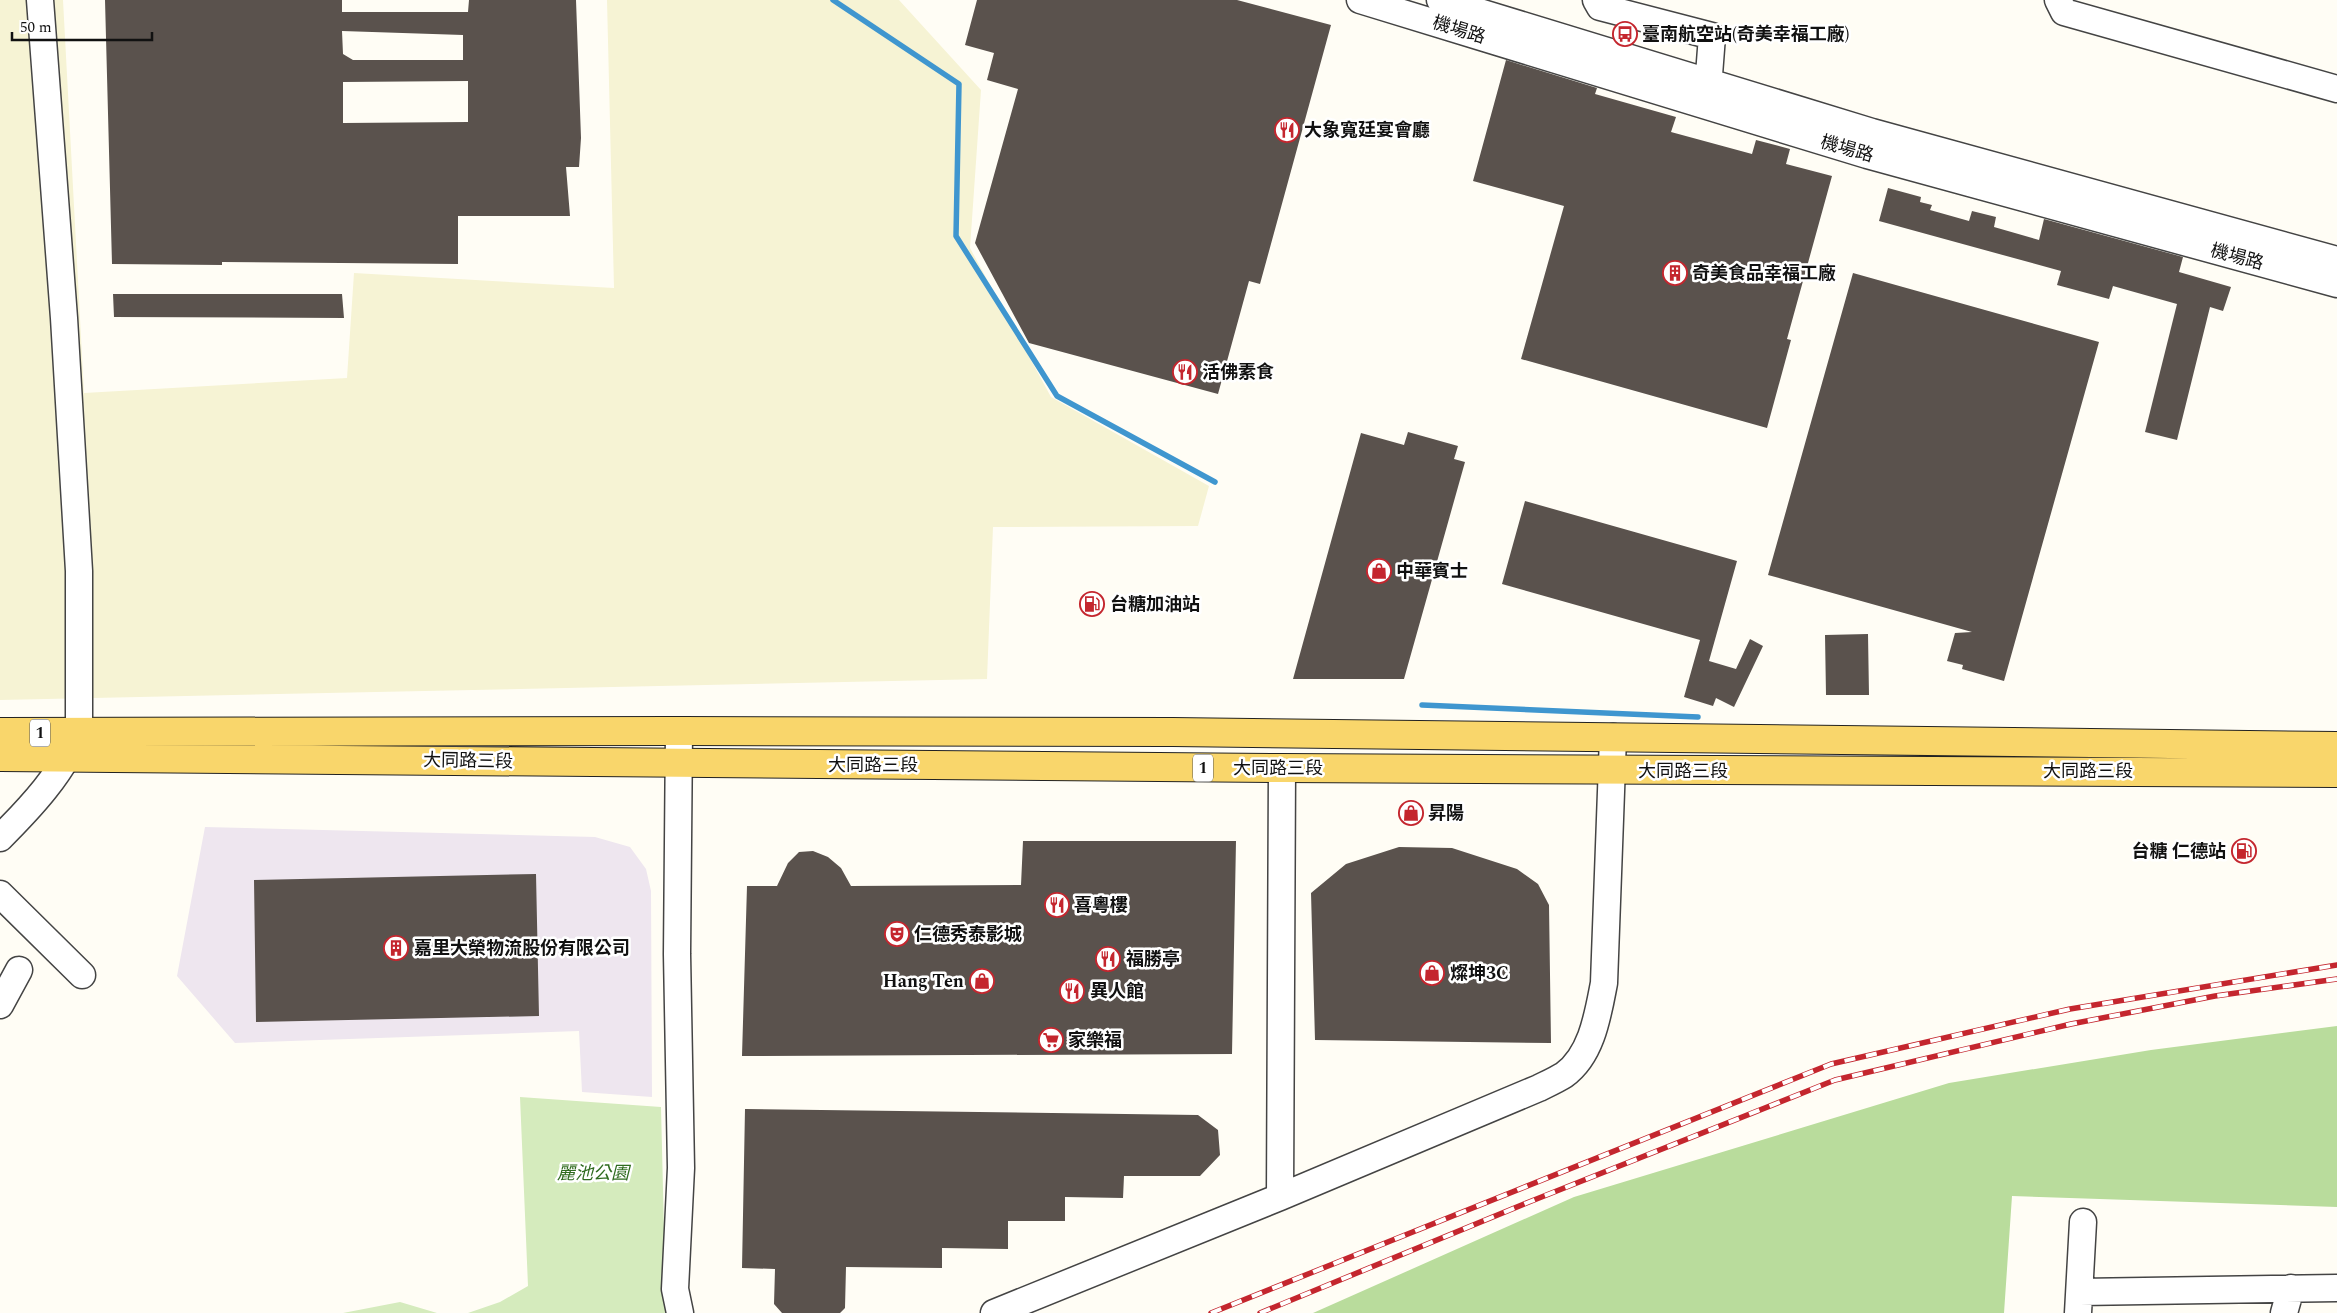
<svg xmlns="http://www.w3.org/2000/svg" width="2337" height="1313" viewBox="0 0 2337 1313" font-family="Spectral,'Noto Sans TC',serif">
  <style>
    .industrial { fill: #eee6ef }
    .farmland { fill: #f6f3d4 }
    .green { fill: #d5ebbd }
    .forest { fill: #b9dc9c }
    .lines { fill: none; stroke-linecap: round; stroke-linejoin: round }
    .stream { stroke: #3f96cf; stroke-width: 5.5 }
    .building { fill: #5a524d; fill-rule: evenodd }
    .minor-casing { stroke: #444; stroke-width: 29 }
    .major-casing { stroke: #222; stroke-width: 30 }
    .minor { stroke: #fff; stroke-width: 26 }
    .major { stroke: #f9d66b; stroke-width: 28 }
    .rail-casing { stroke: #c4262e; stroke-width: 5.5 }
    .rail { stroke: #fff; stroke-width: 4; stroke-dasharray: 11; stroke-linecap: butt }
    .labels { text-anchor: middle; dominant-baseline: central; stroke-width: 5; stroke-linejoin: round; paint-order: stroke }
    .shield { fill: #fff; stroke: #585858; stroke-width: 1 }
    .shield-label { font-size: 16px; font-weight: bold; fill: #111 }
    .street-label { font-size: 18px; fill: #111; stroke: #fff }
    .poi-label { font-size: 18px; font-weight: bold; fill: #111; stroke: #fff; text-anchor: start }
    .park-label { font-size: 18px; font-style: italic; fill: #2f6b1f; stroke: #fff }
  </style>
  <rect width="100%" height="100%" fill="#fffdf5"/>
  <path class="industrial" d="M 205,827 L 595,837 L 630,847 L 646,869 L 651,891 L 652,1097 L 582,1092 L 579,1031 L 235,1043 L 177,976 Z"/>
  <path class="farmland" d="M 0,0 L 63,0 L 84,393 L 347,378 L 354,273 L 614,288 L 607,0 L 899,0 L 981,90 L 970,248 L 1051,397 L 1209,486 L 1198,526 L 993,527 L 987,679 L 0,700 Z"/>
  <path class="green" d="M 520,1097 L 661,1107 L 666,1313 L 468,1313 L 500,1302 L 528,1286 Z
    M 400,1302 L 437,1313 L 343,1313 Z"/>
  <path class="forest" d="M 2337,1026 L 2337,1207 L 2012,1196 L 2004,1313 L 1313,1313 L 1574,1197 L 1949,1083 L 2151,1050 Z"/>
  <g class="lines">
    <path class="stream" d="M 833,0 L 959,84 L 956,236 L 1057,396 L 1215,482
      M 1422,705 L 1698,717"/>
  </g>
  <path class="building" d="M 105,0 L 342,0 L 342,12 L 468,12 L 469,0 L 576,0 L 581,138 L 579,167 L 566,167 L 570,216 L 458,216 L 458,264 L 222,262 L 222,265 L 112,264 ZM 342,31 L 463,35 L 463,60 L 353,60 L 343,54 ZM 468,81 L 468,122 L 343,123 L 343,82 Z
    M 977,0 L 1237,0 L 1331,25 L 1260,284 L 1249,281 L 1218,394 L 1029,343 L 975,243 L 1018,89 L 987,80 L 994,53 L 965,45 Z
    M 1506,60 L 1597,88 L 1595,94 L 1676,117 L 1671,132 L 1752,154 L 1756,140 L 1790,149 L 1786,164 L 1832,176 L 1787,339 L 1791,340 L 1767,428 L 1521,359 L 1564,206 L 1473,181 Z
    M 1888,188 L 1921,197 L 1920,202 L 1932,205 L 1930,210 L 1969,221 L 1972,211 L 1996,217 L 1994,227 L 2039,240 L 2044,219 L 2183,257 L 2179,272 L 2231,287 L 2223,311 L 2210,307 L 2177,440 L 2145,432 L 2177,304 L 2113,286 L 2109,299 L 2057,285 L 2061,271 L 1879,221 Z
    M 1853,273 L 2099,342 L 2004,681 L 1962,669 L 1963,665 L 1947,661 L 1955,633 L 1972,632 L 1768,575 Z
    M 113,294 L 342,294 L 344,318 L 114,317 Z
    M 1408,432 L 1458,446 L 1454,459 L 1465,462 L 1404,679 L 1293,679 L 1361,433 L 1404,445 Z
    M 1525,501 L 1737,561 L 1709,661 L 1736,669 L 1750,639 L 1763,646 L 1734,707 L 1716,698 L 1713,706 L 1684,697 L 1700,640 L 1502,584 Z
    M 1868,634 L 1869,695 L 1826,695 L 1825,635 Z
    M 1023,841 L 1236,841 L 1232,1054 L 742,1056 L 747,886 L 777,886 L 788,863 L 799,852 L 813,851 L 828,857 L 841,868 L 851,886 L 1021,885 Z
    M 1399,847 L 1452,848 L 1517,869 L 1538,884 L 1549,905 L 1551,1043 L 1315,1040 L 1311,893 L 1346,864 Z
    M 536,874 L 539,1016 L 256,1022 L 254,880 Z
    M 745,1109 L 1198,1115 L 1218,1130 L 1220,1155 L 1200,1176 L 1124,1176 L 1123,1198 L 1065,1197 L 1065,1221 L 1008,1221 L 1008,1249 L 942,1248 L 942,1268 L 846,1267 L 845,1308 L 840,1313 L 782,1313 L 774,1304 L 775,1269 L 742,1268 Z"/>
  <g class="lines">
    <defs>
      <path id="minor" d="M 1360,0 L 1867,155 L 2337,284
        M 1440,0 L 1872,132 L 2337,260
        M 1596,0 L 1600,7 L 1712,36 L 1707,101
        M 2058,0 L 2064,12 L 2337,89
        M 679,731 L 677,954 L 681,1168 L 675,1289 L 680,1313
        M 0,838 C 31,807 62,774 79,733 L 79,571 L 64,318 L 40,0
        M 0,894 L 82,975
        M 0,1005 L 19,970
        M 1280,1197 L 1282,768
        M 2080,1292 L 2337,1288
        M 994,1313 L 1280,1197 L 1539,1088 C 1547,1084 1556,1080 1564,1075 C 1592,1055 1598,1014 1604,983 L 1613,737
        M 2078,1313 L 2083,1222
        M 2284,1313 L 2291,1288"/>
      <path id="major" d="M 0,732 L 679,731 L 1173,732 L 2337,746
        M 0,757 L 1282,768 L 2337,773"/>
    </defs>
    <use href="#minor" class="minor-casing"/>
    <use href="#major" class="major-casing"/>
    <use href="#minor" class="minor"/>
    <use href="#major" class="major"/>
    <defs>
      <path id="rail" d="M 1211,1313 L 1831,1064 L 2070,1009 L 2337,965
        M 1260,1313 L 1529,1202 L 1835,1080 L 2071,1024 L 2215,996 L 2337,979"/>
    </defs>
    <use href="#rail" class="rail-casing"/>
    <use href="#rail" class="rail"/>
  </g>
  <defs>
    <symbol id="bus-ring" viewBox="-11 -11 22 22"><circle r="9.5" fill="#fff" stroke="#c4262e" stroke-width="1.5"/><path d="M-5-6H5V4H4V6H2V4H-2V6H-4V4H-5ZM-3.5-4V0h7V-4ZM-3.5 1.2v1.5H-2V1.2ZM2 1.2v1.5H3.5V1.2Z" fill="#c4262e"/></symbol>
    <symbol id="restaurant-ring" viewBox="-11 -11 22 22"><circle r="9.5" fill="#fff" stroke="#c4262e" stroke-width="1.5"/><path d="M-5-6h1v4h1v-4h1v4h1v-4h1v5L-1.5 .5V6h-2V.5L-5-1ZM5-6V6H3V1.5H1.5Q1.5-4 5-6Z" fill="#c4262e"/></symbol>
    <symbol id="building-ring" viewBox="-11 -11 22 22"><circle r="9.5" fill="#fff" stroke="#c4262e" stroke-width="1.5"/><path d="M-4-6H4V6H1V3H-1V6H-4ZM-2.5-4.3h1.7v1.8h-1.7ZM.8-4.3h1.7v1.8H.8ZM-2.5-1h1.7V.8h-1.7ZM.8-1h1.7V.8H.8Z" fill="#c4262e"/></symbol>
    <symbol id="shop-ring" viewBox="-11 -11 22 22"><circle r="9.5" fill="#fff" stroke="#c4262e" stroke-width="1.5"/><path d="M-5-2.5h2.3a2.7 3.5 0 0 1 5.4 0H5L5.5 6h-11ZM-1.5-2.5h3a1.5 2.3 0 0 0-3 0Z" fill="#c4262e"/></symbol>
    <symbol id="fuel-ring" viewBox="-11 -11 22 22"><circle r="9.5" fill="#fff" stroke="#c4262e" stroke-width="1.5"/><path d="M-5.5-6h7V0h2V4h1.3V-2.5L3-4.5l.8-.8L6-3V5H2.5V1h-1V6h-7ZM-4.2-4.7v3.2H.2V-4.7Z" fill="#c4262e"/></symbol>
    <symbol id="theatre-ring" viewBox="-11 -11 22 22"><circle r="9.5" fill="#fff" stroke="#c4262e" stroke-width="1.5"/><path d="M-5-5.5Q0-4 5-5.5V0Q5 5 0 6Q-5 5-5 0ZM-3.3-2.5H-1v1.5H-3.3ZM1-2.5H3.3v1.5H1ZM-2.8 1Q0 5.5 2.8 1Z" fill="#c4262e"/></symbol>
    <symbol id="supermarket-ring" viewBox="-11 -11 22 22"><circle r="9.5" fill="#fff" stroke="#c4262e" stroke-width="1.5"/><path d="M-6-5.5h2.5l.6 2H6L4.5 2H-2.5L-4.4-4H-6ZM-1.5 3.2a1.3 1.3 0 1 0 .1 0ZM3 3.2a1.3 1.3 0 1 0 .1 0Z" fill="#c4262e"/></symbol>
  </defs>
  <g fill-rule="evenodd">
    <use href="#bus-ring" x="1611" y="20" width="28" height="28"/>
    <use href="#restaurant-ring" x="1273" y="116" width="28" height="28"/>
    <use href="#building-ring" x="1661" y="259" width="28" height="28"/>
    <use href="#restaurant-ring" x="1171" y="358" width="28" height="28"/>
    <use href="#shop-ring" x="1365" y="557" width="28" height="28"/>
    <use href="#fuel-ring" x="1078" y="590" width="28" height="28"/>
    <use href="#shop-ring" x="1397" y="799" width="28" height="28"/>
    <use href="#fuel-ring" x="2230" y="837" width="28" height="28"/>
    <use href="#restaurant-ring" x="1043" y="891" width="28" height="28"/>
    <use href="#theatre-ring" x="883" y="920" width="28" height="28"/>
    <use href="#building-ring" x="382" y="934" width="28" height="28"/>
    <use href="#restaurant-ring" x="1094" y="945" width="28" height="28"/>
    <use href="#shop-ring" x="1418" y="959" width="28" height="28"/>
    <use href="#shop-ring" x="968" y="967" width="28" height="28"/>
    <use href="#restaurant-ring" x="1058" y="977" width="28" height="28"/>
    <use href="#supermarket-ring" x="1037" y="1026" width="28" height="28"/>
  </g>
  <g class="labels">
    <g class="shield">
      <rect x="30" y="719.5" width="20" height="27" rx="4"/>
      <rect x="1193" y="754.5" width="20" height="27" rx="4"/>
    </g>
    <g class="shield-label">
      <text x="40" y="733">1</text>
      <text x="1203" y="768">1</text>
    </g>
    <g class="street-label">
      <text transform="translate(1459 30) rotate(17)">機場路</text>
      <text transform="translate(1847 149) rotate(16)">機場路</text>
      <text transform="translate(2237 257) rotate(15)">機場路</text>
      <text transform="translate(468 761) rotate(1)">大同路三段</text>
      <text x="873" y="765">大同路三段</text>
      <text x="1278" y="768">大同路三段</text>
      <text x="1683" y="771">大同路三段</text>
      <text x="2088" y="771">大同路三段</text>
    </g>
    <g class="poi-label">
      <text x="1642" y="34">臺南航空站(奇美幸福工廠)</text>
      <text x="1304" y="130">大象寬廷宴會廳</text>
      <text x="1692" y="273">奇美食品幸福工廠</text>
      <text x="1202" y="372">活佛素食</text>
      <text x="1396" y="571">中華賓士</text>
      <text x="1110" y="604">台糖加油站</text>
      <text x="1428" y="813">昇陽</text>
      <text x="2226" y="851" text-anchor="end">台糖 仁德站</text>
      <text x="1074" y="905">喜粵樓</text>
      <text x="914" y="934">仁德秀泰影城</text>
      <text x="414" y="948">嘉里大榮物流股份有限公司</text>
      <text x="1126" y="959">福勝亭</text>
      <text x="1450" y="973">燦坤3C</text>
      <text x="964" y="981" text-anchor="end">Hang Ten</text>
      <text x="1090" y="991">異人館</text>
      <text x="1068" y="1040">家樂福</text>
    </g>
    <g class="park-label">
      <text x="593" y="1173">麗池公園</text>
    </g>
  </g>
  <path d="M12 32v8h140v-8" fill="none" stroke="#111111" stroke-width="2.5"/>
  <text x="20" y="32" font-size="15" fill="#111111" stroke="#ffffff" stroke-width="4" paint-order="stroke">50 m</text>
</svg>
